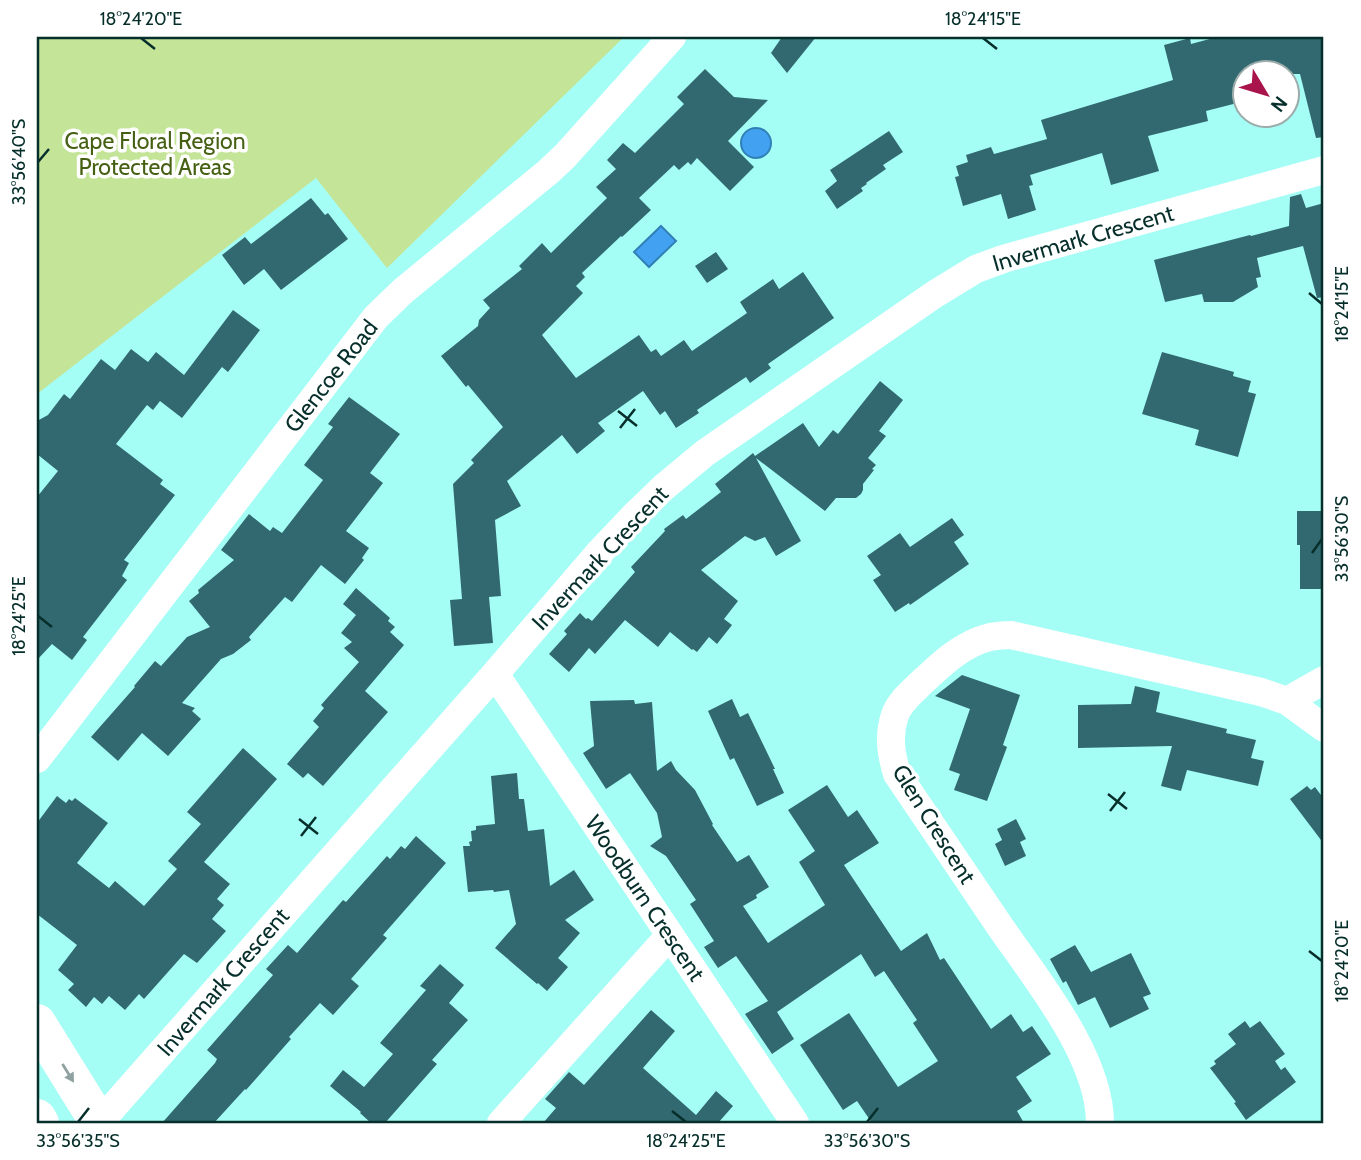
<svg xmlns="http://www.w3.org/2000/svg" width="1361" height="1160" viewBox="0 0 1361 1160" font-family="Cabin,sans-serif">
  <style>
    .green { fill: #c4e498 }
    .water { fill: #42a2f1; stroke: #3080b6; stroke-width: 2 }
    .building { fill: #326971 }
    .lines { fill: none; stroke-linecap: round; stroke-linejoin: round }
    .street { stroke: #fff; stroke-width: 28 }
    .secondary { stroke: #fff; stroke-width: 38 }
    .oneway { fill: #8fa1a0 }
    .ticks { fill: none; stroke: #062f2b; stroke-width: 2.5 }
    .labels { text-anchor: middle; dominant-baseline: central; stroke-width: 7; stroke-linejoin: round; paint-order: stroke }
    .park-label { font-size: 23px; fill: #466013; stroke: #fff }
    .street-label { font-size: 23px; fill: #062f2b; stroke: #fff }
    .neatline { fill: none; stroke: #062f2b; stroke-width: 2.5 }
    .ticks-label { font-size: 18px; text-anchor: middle; fill: #062f2b }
  </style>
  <rect width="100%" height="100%" fill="#a5fef5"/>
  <path class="green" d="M 37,37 L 624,37 L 387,268 L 316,178 L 37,394 Z"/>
  <path class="water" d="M741 143a15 15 0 1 1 30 0a15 15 0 1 1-30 0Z
    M 661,226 L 676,241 L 649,267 L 634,252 Z"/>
  <path class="building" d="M 782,37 L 816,37 L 787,73 L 771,53 Z
    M 1217,37 L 1324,37 L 1324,137 L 1316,138 L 1300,74 L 1245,74 L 1245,101 L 1206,111 L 1208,121 L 1148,136 L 1159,171 L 1111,185 L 1102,153 L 1030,175 L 1033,185 L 1029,186 L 1036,210 L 1008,219 L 1001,194 L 963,206 L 955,177 L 959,176 L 956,166 L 968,162 L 966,155 L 991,147 L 994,154 L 1047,139 L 1041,120 L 1173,80 L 1164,45 L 1190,38 L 1191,44 Z
    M 705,69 L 734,97 L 768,100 L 728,141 L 754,167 L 730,191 L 697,158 L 691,165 L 688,162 L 679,170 L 674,165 L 639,198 L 651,210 L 622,237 L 621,236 L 582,273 L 585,277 L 576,286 L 583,293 L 542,335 L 576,378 L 639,335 L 651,352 L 656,349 L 661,356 L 684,340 L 692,351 L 747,313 L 740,302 L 773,279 L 779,289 L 803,272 L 834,318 L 768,364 L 771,368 L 750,383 L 746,377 L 697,410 L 699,413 L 676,428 L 665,411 L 660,415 L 643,391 L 598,423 L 605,431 L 577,454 L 562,435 L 507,481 L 521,506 L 495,520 L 501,596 L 489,597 L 493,643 L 454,646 L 450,600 L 462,599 L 453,484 L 474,463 L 471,460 L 503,427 L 468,385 L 466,387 L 441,356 L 478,326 L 479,320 L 490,308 L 483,300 L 522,269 L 519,266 L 542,243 L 551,253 L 607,198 L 596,187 L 616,169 L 607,160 L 623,143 L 635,153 L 684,104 L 677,97 Z
    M 889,131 L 903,152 L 883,165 L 886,169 L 866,183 L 867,184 L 861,188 L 863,191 L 837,209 L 825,191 L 837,181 L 830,170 Z
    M 1301,194 L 1306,208 L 1324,203 L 1324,297 L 1317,298 L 1303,246 L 1257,258 L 1261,277 L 1256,278 L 1258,287 L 1233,302 L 1204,302 L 1202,294 L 1165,302 L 1154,260 L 1250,235 L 1251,236 L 1289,226 L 1290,197 Z
    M 311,198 L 325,215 L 328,213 L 348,239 L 281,290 L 264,269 L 244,285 L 222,255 L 245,237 L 251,244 Z
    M 716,252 L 728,269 L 707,283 L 695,266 Z
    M 233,310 L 260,330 L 228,372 L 222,367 L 182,418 L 160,401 L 153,410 L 147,405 L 116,444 L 163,480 L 160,484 L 175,495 L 124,560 L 129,563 L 122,576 L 127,580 L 83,637 L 87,640 L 72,660 L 52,644 L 37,660 L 37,497 L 58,471 L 37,454 L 37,421 L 48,415 L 64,394 L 70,399 L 101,359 L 115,370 L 131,349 L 148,362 L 156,352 L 184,375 Z
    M 1162,352 L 1234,372 L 1233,376 L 1251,381 L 1248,392 L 1256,394 L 1238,457 L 1195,445 L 1199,430 L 1142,414 Z
    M 880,381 L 903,400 L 879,431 L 886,436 L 868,458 L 876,465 L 872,469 L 874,470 L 863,484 L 863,490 L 861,494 L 856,498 L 836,498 L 825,511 L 756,458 L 801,541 L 776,556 L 765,537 L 755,541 L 745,536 L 701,570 L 738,601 L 724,619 L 732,625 L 717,644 L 709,637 L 697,652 L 693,649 L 692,650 L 670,632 L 658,647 L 625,620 L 595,654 L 589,648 L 569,672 L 549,654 L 567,634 L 564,631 L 580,613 L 586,619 L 588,618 L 592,621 L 635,572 L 631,567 L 665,531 L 664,529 L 683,515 L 686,519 L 721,492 L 715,484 L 753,453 L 755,456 L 803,423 L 819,447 L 833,430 L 838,434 Z
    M 349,397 L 400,434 L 370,473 L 383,483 L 346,531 L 369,548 L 362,558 L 364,560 L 345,584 L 321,565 L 292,602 L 285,597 L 249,637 L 251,640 L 233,654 L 221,659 L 182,703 L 195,708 L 192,711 L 201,719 L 168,756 L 142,733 L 118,761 L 91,737 L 135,687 L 134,686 L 155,661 L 161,666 L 187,637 L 210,627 L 189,601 L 199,593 L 198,590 L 234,560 L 221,550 L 249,514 L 270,531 L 273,527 L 282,533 L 323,480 L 304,465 L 333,427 L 328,424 Z
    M 1297,511 L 1324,511 L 1324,589 L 1300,589 L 1300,545 L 1297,545 Z
    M 952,518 L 964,535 L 954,542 L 969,564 L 910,605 L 909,603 L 895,612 L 873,580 L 881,575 L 867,556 L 900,533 L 910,547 Z
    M 356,588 L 390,618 L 388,621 L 395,627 L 390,632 L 404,645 L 365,691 L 388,712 L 323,786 L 308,773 L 303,778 L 287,764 L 319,727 L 313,721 L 324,708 L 321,705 L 359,662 L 344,648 L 352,642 L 341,633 L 356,615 L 343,604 Z
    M 962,675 L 1020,695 L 1003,745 L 1007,747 L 987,801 L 954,790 L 960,774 L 949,770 L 970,709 L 935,696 Z
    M 1135,686 L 1160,692 L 1156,712 L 1227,729 L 1226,733 L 1256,740 L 1251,758 L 1264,761 L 1258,786 L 1187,770 L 1181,791 L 1161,786 L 1172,746 L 1078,748 L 1078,705 L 1131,704 Z
    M 732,699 L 740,717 L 748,713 L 775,769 L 773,769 L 784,793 L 757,806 L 734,758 L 730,760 L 708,711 Z
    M 634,700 L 635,704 L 652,702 L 657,771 L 671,761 L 676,770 L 695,790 L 713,824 L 712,825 L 737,862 L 749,855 L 769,887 L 756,895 L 757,898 L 743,906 L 768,943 L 825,905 L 799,862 L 815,851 L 788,810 L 827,785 L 848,817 L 857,810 L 879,843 L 844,865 L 901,951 L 927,933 L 940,960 L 944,958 L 991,1029 L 1011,1014 L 1023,1032 L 1032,1026 L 1051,1054 L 1016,1077 L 1032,1101 L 1017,1111 L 1024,1123 L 872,1123 L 857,1101 L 843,1110 L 800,1045 L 849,1013 L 898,1087 L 938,1061 L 913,1023 L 917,1020 L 884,971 L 875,977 L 861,954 L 777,1012 L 794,1039 L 772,1054 L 745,1014 L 768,1001 L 736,956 L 718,968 L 704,947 L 714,941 L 690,904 L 696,900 L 666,856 L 650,846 L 662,837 L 657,813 L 630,773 L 606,789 L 583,753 L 594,746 L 590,701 Z
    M 243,748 L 277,779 L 204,862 L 230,884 L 217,899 L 224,905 L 212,919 L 226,931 L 197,963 L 184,954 L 144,999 L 139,994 L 125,1010 L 109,996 L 102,1004 L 94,997 L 86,1007 L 68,990 L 74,984 L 58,970 L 77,945 L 37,914 L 37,823 L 57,796 L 66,803 L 69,799 L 72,801 L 75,798 L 108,823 L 77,863 L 109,888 L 115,881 L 144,906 L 177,869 L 168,861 L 201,824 L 187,812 Z
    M 517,773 L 519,799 L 524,799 L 528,831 L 544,829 L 550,886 L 574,870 L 594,900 L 565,920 L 580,933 L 558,958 L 568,967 L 547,991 L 538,983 L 537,984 L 495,948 L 516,924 L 509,890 L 494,892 L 493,890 L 468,892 L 463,846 L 470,846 L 469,842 L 472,841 L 471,831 L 476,830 L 476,826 L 495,824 L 491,776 Z
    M 1307,786 L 1311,790 L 1315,787 L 1324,799 L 1324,844 L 1290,799 Z
    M 1016,819 L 1026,839 L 1020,842 L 1026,856 L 1005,866 L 995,844 L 1002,840 L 997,829 Z
    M 416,836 L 446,863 L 383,935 L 387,938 L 351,979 L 359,986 L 333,1015 L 320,1003 L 289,1037 L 291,1039 L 246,1090 L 245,1089 L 214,1123 L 162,1123 L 215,1063 L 217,1059 L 207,1050 L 273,975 L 266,969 L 288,945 L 297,953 L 343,900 L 346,902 L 387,856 L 390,859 L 401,846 L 405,849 Z
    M 1075,945 L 1091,972 L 1131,953 L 1151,994 L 1143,997 L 1149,1009 L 1110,1028 L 1095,997 L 1078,1005 L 1066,981 L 1063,983 L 1050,959 Z
    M 440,964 L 464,985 L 449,1003 L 468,1020 L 432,1060 L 437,1064 L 385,1123 L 371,1123 L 360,1113 L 361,1112 L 330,1086 L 343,1070 L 364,1087 L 393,1054 L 380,1043 L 426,990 L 420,986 Z
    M 651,1010 L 675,1031 L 643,1068 L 696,1115 L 716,1091 L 733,1106 L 718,1123 L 543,1123 L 556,1108 L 545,1099 L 569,1072 L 584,1085 Z
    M 1245,1021 L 1250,1028 L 1260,1021 L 1285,1054 L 1275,1061 L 1281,1070 L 1285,1067 L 1296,1082 L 1246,1120 L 1234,1103 L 1236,1102 L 1210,1068 L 1216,1064 L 1214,1061 L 1236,1044 L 1228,1034 Z"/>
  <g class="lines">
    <path class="street" d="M 495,674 L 670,935 L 795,1123
      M 1287,701 L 1324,680
      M 37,759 L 376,317 L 403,291 L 548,172 L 565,156 L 672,37
      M 99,1123 L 495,674 L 598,554 L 636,514 L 664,487 L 705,453 L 935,294 L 976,269 L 1003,259 L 1324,170
      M 501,1123 L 670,935
      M 1100,1123 C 1100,1056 1036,979 999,925 C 965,875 931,824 897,774 C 891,754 888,736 895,715 C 899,703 909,695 918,686 C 939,666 961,644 990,637 C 996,636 1004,635 1011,635 L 1261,692 L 1287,701 L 1324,728"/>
    <path class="secondary" d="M 37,1023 L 99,1123
      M 37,1118 L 40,1123"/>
  </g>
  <defs><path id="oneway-solid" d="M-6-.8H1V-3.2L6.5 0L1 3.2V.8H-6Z" transform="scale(1.75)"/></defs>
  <use class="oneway" href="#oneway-solid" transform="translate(68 1073) rotate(58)"/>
  <path class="ticks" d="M 141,38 L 155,49M 983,38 L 997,49M 38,162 L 49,149M 1309,293 L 1322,304M 618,411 L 637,426M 620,428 L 635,409M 1312,553 L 1322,539M 38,616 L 52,627M 1108,794 L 1127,809M 1110,811 L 1125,792M 299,819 L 318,834M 301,836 L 316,817M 1309,951 L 1322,961M 672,1111 L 686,1122M 78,1122 L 89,1108M 867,1122 L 878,1108"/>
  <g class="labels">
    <g class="park-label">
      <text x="155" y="141">Cape Floral Region<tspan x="155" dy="26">Protected Areas</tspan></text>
    </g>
    <g class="street-label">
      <text transform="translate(1083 238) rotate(-16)">Invermark Crescent</text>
      <text transform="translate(331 376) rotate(-52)">Glencoe Road</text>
      <text transform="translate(600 558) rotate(-47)">Invermark Crescent</text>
      <text transform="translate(934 824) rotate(58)">Glen Crescent</text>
      <text transform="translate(645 898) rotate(56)">Woodburn Crescent</text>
      <text transform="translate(223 982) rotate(-49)">Invermark Crescent</text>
    </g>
  </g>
  <rect width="1361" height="1160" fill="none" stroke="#ffffff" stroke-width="77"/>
  <g transform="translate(1266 94) rotate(128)"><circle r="33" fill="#ffffff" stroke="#9bacaa" stroke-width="2"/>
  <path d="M0-5L12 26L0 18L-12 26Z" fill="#a8144b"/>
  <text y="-10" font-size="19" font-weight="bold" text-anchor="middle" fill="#062f2b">N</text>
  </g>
  <rect x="38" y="38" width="1284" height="1084" class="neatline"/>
  <g class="ticks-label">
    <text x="141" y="25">18°24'20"E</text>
    <text x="983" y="25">18°24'15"E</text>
    <text transform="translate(19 162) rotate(-90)" y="6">33°56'40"S</text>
    <text transform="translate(1342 304) rotate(-90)" y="6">18°24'15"E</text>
    <text transform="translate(1342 539) rotate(-90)" y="6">33°56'30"S</text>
    <text transform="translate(19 616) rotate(-90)" y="6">18°24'25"E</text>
    <text transform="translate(1342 961) rotate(-90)" y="6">18°24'20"E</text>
    <text x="78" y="1147">33°56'35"S</text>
    <text x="686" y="1147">18°24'25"E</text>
    <text x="867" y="1147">33°56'30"S</text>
  </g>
</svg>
